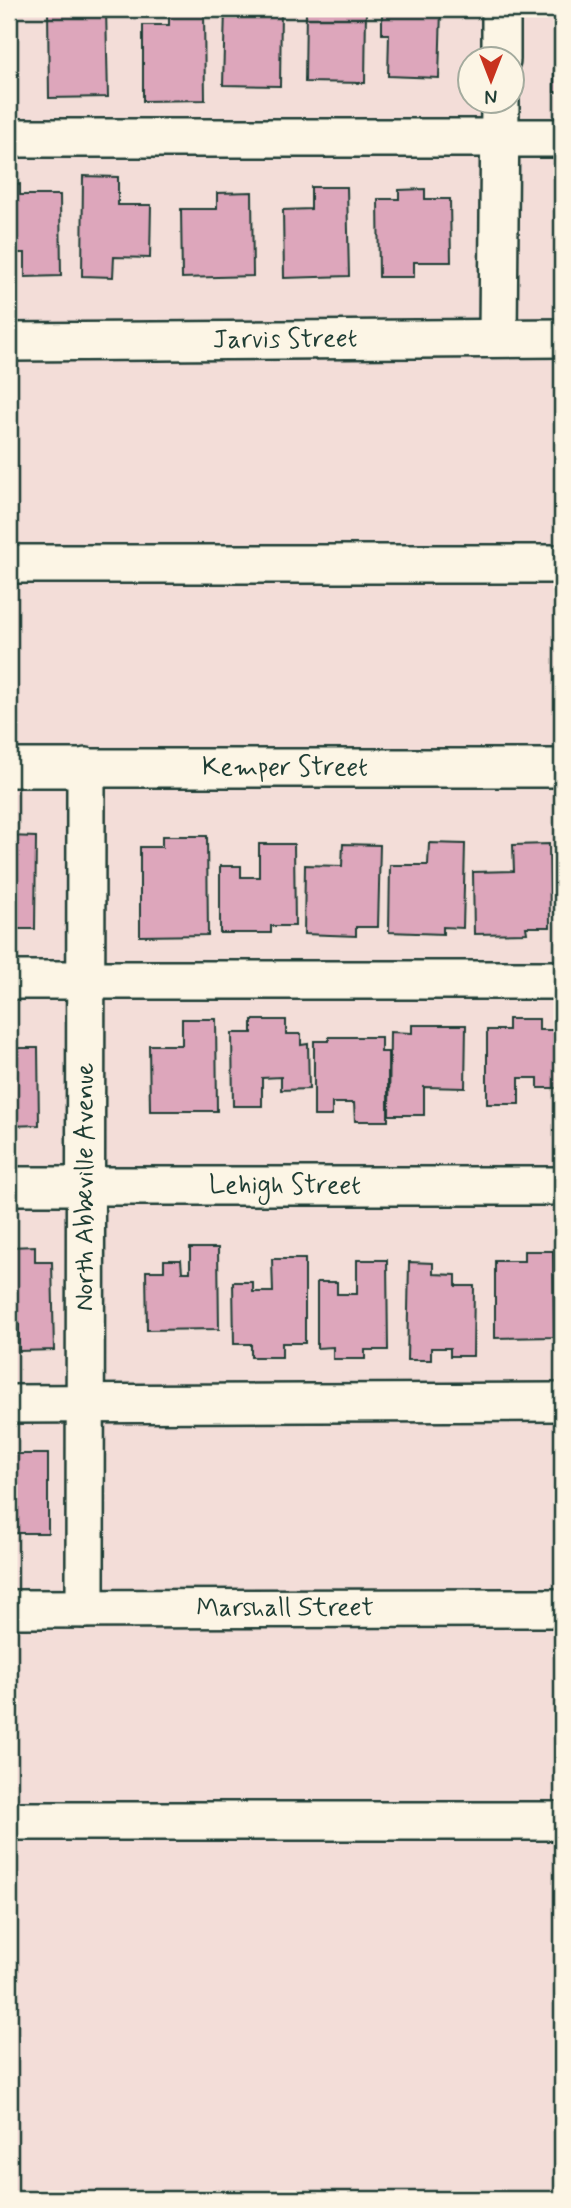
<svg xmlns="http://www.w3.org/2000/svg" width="571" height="2208" viewBox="0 0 571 2208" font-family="Mynerve,sans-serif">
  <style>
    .building { fill: #dda6bb; stroke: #1f3d34; stroke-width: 2 }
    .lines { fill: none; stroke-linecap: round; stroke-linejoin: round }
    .minor-casing { stroke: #1f3d34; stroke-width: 42 }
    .minor { stroke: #fcf5e5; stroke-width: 37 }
    .labels { text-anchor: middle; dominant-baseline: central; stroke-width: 5; stroke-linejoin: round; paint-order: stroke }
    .street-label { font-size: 26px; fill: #1f3d34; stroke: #fcf5e5 }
  </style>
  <rect width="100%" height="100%" fill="#f3ddd8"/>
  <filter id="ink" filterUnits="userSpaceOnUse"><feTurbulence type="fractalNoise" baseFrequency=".0143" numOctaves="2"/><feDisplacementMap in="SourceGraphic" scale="14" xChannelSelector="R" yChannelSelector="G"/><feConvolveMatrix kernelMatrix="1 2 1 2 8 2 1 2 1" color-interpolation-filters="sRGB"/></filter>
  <g filter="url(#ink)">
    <path class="building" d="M 106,9 L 108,97 L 49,98 L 48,10 Z
      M 225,9 L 281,9 L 280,86 L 223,85 Z
      M 306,9 L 366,9 L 365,83 L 305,82 Z
      M 382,9 L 441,9 L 439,78 L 388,76 L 389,34 L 382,34 Z
      M 555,9 L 562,9 L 562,92 L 554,92 Z
      M 204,11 L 205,100 L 143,101 L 143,25 L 169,25 L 169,12 Z
      M 83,176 L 118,177 L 118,205 L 151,205 L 150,258 L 114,257 L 113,277 L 82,276 Z
      M 559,179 L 562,179 L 562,272 L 558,272 Z
      M 20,184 L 20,195 L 60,195 L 61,276 L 25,277 L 25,253 L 9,253 L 9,185 Z
      M 311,187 L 347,187 L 349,276 L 284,278 L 283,210 L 311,209 Z
      M 425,189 L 425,199 L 450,199 L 451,262 L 414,262 L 414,277 L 379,277 L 378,199 L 399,199 L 399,190 Z
      M 252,192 L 253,276 L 182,278 L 181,209 L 217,209 L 217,193 Z
      M 9,836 L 36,837 L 35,929 L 9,929 Z
      M 162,836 L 207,836 L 208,935 L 140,936 L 140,847 L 162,847 Z
      M 429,843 L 465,844 L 463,928 L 443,927 L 443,934 L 389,932 L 390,865 L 428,865 Z
      M 259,844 L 294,844 L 295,926 L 271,926 L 271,933 L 220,933 L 220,866 L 241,866 L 241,877 L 259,877 Z
      M 343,844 L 380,845 L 378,927 L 356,927 L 356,936 L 304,934 L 305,865 L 342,866 Z
      M 549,844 L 550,927 L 526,927 L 527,933 L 474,934 L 473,872 L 514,871 L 513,845 Z
      M 562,847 L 562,926 L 560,926 Z
      M 182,1019 L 216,1019 L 217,1111 L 150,1111 L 149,1045 L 182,1045 Z
      M 508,1019 L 539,1019 L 539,1030 L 559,1030 L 560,1088 L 538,1088 L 538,1078 L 519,1078 L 519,1104 L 487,1104 L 487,1030 L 508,1030 Z
      M 252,1020 L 286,1020 L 286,1034 L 301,1034 L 301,1045 L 308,1044 L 309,1089 L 281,1090 L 281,1077 L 262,1078 L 262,1106 L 233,1106 L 232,1033 L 252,1033 Z
      M 412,1025 L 466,1025 L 465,1088 L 424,1087 L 424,1115 L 389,1115 L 390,1032 L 412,1033 Z
      M 329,1037 L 381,1037 L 381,1052 L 388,1052 L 388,1121 L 355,1121 L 354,1103 L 332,1103 L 332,1116 L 314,1116 L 314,1041 L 329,1041 Z
      M 10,1048 L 38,1048 L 39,1125 L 9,1126 Z
      M 35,1246 L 35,1262 L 52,1262 L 54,1350 L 19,1351 L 19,1322 L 9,1322 L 9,1247 Z
      M 190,1248 L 218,1248 L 219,1329 L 147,1330 L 146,1271 L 164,1271 L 164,1260 L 181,1260 L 182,1272 L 190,1272 Z
      M 524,1251 L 553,1251 L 554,1337 L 495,1338 L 495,1261 L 524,1261 Z
      M 272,1259 L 305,1259 L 305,1343 L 282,1343 L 282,1357 L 251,1357 L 251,1344 L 234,1344 L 233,1282 L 253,1282 L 253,1292 L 273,1292 Z
      M 357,1260 L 387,1260 L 388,1350 L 365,1350 L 365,1359 L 333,1359 L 333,1347 L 317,1348 L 317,1282 L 337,1282 L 337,1294 L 357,1294 Z
      M 409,1262 L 433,1263 L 433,1274 L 456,1275 L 456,1286 L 474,1286 L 473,1356 L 450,1356 L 450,1348 L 431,1348 L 431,1360 L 407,1360 Z
      M 9,1454 L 48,1454 L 48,1533 L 9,1533 Z"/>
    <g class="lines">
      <defs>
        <g id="minor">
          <path d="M 501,60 L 501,9"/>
          <path d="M 9,138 L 562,138"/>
          <path d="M 498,337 L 500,102"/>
          <path id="s1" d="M 9,342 L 562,338"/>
          <path d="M 9,564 L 562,564"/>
          <path id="s2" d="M 9,768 L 562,768"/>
          <path d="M 9,980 L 562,980"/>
          <path id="s3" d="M 9,1186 L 562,1186"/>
          <path d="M 9,1404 L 562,1402"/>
          <path id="s4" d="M 9,1609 L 562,1608"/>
          <path id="s5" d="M 85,1609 L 86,767"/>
          <path d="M 9,1821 L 562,1821"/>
        </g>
      </defs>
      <use href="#minor" class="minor-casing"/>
      <use href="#minor" class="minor"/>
    </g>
  </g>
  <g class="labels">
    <g class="street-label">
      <text stroke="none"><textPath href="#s1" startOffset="276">Jarvis Street</textPath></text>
      <text stroke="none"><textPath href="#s2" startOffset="276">Kemper Street</textPath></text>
      <text stroke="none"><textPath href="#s3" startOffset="276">Lehigh Street</textPath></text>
      <text stroke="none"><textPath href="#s5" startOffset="422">North Abbeville Avenue</textPath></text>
      <text stroke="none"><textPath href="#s4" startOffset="276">Marshall Street</textPath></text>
    </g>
  </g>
  <rect width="571" height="2208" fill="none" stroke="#fcf5e5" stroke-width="35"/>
  <rect x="18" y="18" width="536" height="2173" fill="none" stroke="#1f3d34" stroke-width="2.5" filter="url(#ink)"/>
  <g transform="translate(491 80) rotate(180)"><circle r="33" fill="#fcf5e5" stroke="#a4ab9e" stroke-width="2"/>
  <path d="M0-5L12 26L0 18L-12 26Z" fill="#c8321e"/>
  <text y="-10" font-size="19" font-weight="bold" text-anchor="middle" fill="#1f3d34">N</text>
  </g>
</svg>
